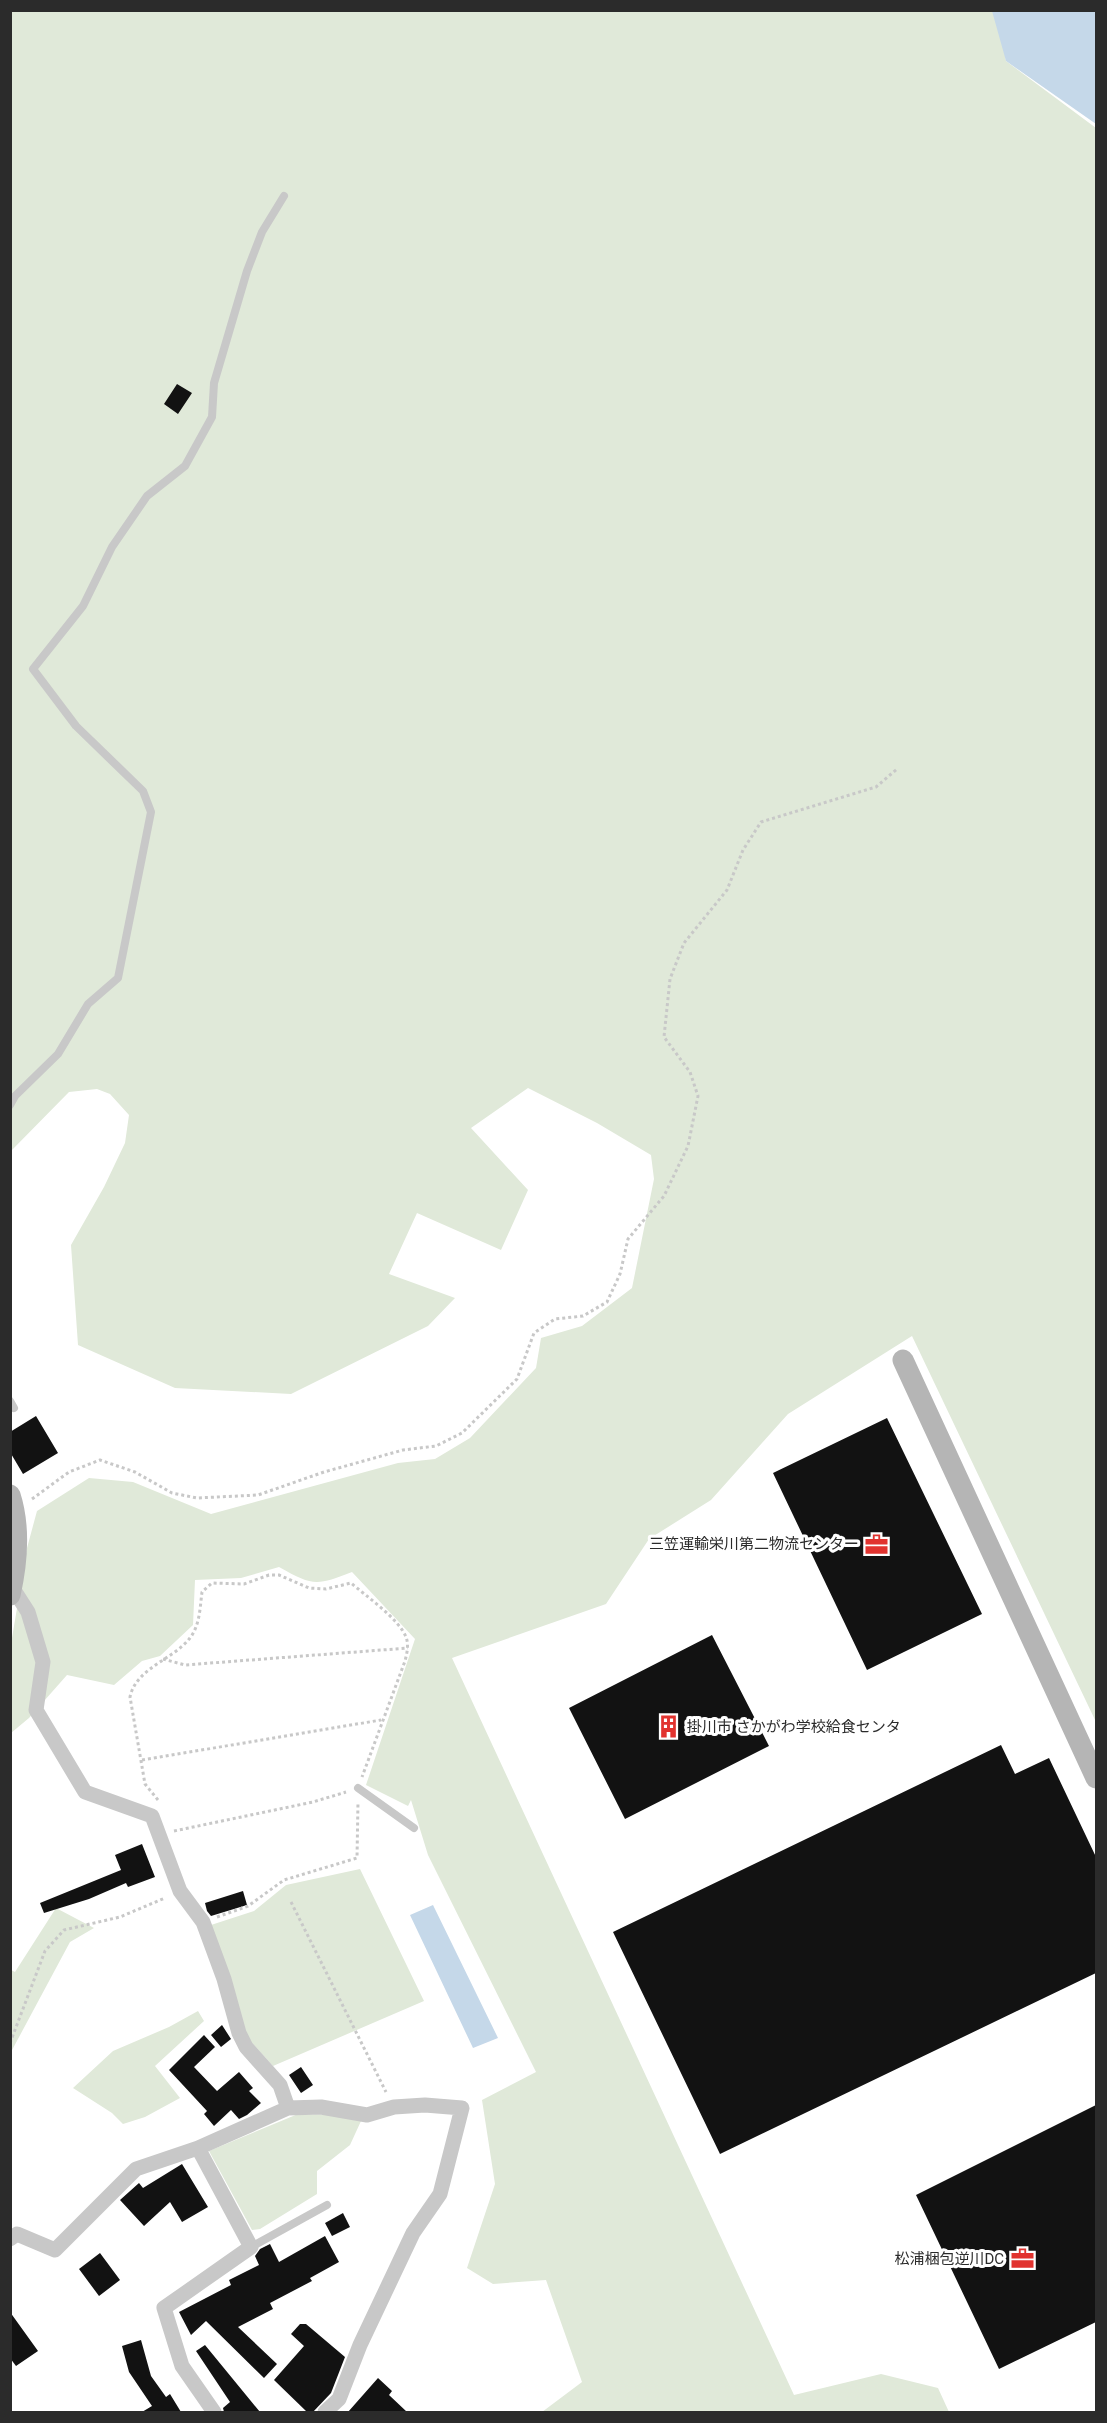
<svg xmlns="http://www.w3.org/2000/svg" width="1107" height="2423" viewBox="0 0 1107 2423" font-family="Roboto,'Noto Sans JP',sans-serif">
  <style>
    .green { fill: #e0e9d9 }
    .water { fill: #c5d8e9 }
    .building { fill: #121212 }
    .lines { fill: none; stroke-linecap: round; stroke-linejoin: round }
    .path { stroke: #c8c8c8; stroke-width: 3; stroke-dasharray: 3 3; stroke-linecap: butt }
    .lane { stroke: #c8c8c8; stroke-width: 8 }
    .street { stroke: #c8c8c8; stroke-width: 15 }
    .secondary { stroke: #b5b5b5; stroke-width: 21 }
    .labels { text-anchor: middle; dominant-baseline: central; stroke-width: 6; stroke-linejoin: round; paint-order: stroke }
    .poi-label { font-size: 15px; fill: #2b2b2b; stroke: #fff; text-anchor: end }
  </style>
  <rect width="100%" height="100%" fill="#fff"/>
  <path class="green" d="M 11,11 L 999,11 L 1006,61 L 1096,128 L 1096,1722 L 912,1336 L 788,1414 L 711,1500 L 649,1539 L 606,1604 L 452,1658 L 794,2395 L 881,2374 L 938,2388 L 949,2412 L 542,2412 L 582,2382 L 546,2280 L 493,2284 L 467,2268 L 495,2184 L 482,2100 L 536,2072 L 428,1855 L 411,1800 L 408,1806 L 366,1785 L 415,1639 L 352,1572 C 316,1586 313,1586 279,1567 L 241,1578 L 195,1580 L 193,1625 L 160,1656 L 142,1661 L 114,1685 L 67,1675 L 29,1718 L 11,1733 L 10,1650 L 27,1548 L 37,1511 L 89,1478 L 133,1482 L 211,1514 L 398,1463 L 435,1459 L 470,1438 L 536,1368 L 541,1338 L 582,1326 L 632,1288 L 654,1179 L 651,1155 L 597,1123 L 528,1088 L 471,1128 L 528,1190 L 501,1250 L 417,1213 L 389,1274 L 455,1298 L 428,1326 L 291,1394 L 175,1388 L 78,1345 L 71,1245 L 104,1187 L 125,1143 L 129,1115 L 110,1094 L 97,1089 L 69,1092 L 11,1151 Z
    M 360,1869 L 424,2001 L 273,2066 L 244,2034 L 211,1925 L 254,1911 L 286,1885 Z
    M 56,1908 L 94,1928 L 70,1942 L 11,2052 L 11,1970 L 15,1972 Z
    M 198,2011 L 204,2021 L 155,2066 L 180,2098 L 145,2117 L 123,2124 L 112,2113 L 73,2088 L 113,2051 L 169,2027 Z
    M 298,2114 L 336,2115 L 361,2121 L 350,2145 L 317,2171 L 317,2194 L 260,2229 L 252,2230 L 209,2151 Z"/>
  <path class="water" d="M 992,11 L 1096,11 L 1096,124 L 1006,61 Z
    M 433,1905 L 498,2038 L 473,2048 L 410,1915 Z"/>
  <path class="building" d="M 177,384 L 192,393 L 178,414 L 164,404 Z
    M 36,1416 L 58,1453 L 23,1474 L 10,1452 L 10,1432 Z
    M 887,1418 L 982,1614 L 867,1670 L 773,1473 Z
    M 712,1635 L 769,1746 L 625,1819 L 569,1708 Z
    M 1001,1745 L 1015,1774 L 1049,1758 L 1096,1857 L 1096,1973 L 720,2154 L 613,1932 Z
    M 142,1844 L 155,1877 L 128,1887 L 126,1883 L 89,1899 L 44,1913 L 40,1903 L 121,1870 L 115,1855 Z
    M 243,1891 L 247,1905 L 211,1916 L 207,1911 L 205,1903 Z
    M 222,2025 L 231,2039 L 221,2047 L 211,2035 Z
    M 204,2035 L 215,2047 L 194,2067 L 217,2091 L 239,2072 L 253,2088 L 249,2091 L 261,2103 L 247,2115 L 239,2119 L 231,2110 L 214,2126 L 204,2114 L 207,2111 L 169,2070 Z
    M 301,2067 L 313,2085 L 301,2093 L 289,2075 Z
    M 1096,2105 L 1096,2322 L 999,2369 L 916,2195 Z
    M 182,2164 L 208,2207 L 182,2222 L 170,2202 L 144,2226 L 120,2200 L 139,2183 L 143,2188 Z
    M 343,2213 L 350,2227 L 332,2236 L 325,2223 Z
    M 325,2236 L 339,2262 L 310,2278 L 312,2281 L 270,2303 L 273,2309 L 238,2327 L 277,2364 L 264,2378 L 206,2321 L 191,2335 L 179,2312 L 231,2285 L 229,2280 L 259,2265 L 255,2256 L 260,2249 L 270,2244 L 279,2262 Z
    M 100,2253 L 120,2280 L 99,2296 L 79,2269 Z
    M 10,2312 L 38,2351 L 16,2366 L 10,2358 Z
    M 300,2324 L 306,2324 L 345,2357 L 331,2393 L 313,2412 L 307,2412 L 274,2380 L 304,2346 L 291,2334 Z
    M 141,2340 L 151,2376 L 166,2397 L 170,2394 L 181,2412 L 142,2412 L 152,2406 L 129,2372 L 122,2346 Z
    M 205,2345 L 260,2412 L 224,2412 L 223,2408 L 230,2402 L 196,2351 Z
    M 378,2378 L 392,2391 L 389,2395 L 407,2412 L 348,2412 Z"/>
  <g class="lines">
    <path class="path" d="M 32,1499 L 69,1472 L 100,1460 L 135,1472 L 172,1493 L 197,1498 L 258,1495 L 324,1472 L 403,1450 L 436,1446 L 462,1433 L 517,1379 L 534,1333 L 555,1319 L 583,1316 L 607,1302 L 620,1274 L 628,1239 L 664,1196 L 688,1146 L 698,1096 L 690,1072 L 664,1037 L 670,979 L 684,943 L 727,890 L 743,850 L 761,822 L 876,787 L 897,769
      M 163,1659 L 185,1665 L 408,1648
      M 142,1760 L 381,1720
      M 158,1800 L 145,1784 L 130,1697 C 136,1668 174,1659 190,1638 C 200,1625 200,1607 202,1592 L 212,1583 L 244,1584 L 269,1575 L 279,1575 L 309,1588 L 326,1589 L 351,1583 C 366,1596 399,1619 406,1637 C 409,1645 407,1653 405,1661 L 362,1777
      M 174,1831 L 313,1802 L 346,1792
      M 291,1902 L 386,2092
      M 217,1917 L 248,1906 L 284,1880 L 357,1858 L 358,1802
      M 10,2043 L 45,1951 L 64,1930 L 120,1917 L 165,1898"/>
    <path class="lane" d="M 10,1105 L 15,1096 L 58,1054 L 88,1004 L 118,978 L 151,812 L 143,791 L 76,726 L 33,669 L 83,606 L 112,547 L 147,496 L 185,466 L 212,417 L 214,383 L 247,271 L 262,232 L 284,196
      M 10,1401 L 14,1408
      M 358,1788 L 414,1828
      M 251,2247 L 327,2205"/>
    <path class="street" d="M 12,1587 L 28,1612 L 43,1662 L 36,1710 L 85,1792 L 152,1816 L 180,1891 L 203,1922 L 224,1979 L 239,2033 L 246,2047 L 280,2085 L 288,2108
      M 198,2148 L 251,2247 L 164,2308 L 182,2366 L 214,2412
      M 10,2239 L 17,2234 L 55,2250 L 136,2169 L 198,2148 L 288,2108 L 321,2107 L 367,2115 L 394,2107 L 425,2105 L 462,2108 L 440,2194 L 413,2233 L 360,2345 L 339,2399 L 325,2412"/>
    <path class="secondary" d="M 903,1360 L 1096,1778
      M 10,1495 C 20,1526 17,1564 10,1595"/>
  </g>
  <defs>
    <symbol id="office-bare" viewBox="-9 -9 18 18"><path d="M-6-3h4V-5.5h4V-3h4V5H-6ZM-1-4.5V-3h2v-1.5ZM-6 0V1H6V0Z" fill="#e1332f" stroke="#fff" stroke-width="2.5" paint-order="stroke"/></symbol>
    <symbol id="building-bare" viewBox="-9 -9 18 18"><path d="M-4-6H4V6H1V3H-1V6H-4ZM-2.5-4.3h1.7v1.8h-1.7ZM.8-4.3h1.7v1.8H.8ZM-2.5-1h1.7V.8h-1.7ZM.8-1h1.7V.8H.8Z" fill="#e1332f" stroke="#fff" stroke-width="2.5" paint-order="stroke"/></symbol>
  </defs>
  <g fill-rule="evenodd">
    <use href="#office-bare" x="860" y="1528" width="33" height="33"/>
    <use href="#building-bare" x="652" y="1710" width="33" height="33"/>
    <use href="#office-bare" x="1006" y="2242" width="33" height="33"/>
  </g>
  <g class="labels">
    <g class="poi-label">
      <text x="859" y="1544">三笠運輸栄川第二物流センター</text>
      <text x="687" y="1727" text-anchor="start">掛川市 さかがわ学校給食センタ</text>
      <text x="1004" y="2259">松浦梱包逆川DC</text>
    </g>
  </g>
  <rect width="1107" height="2423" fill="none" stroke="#2b2b2b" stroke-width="24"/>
</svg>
